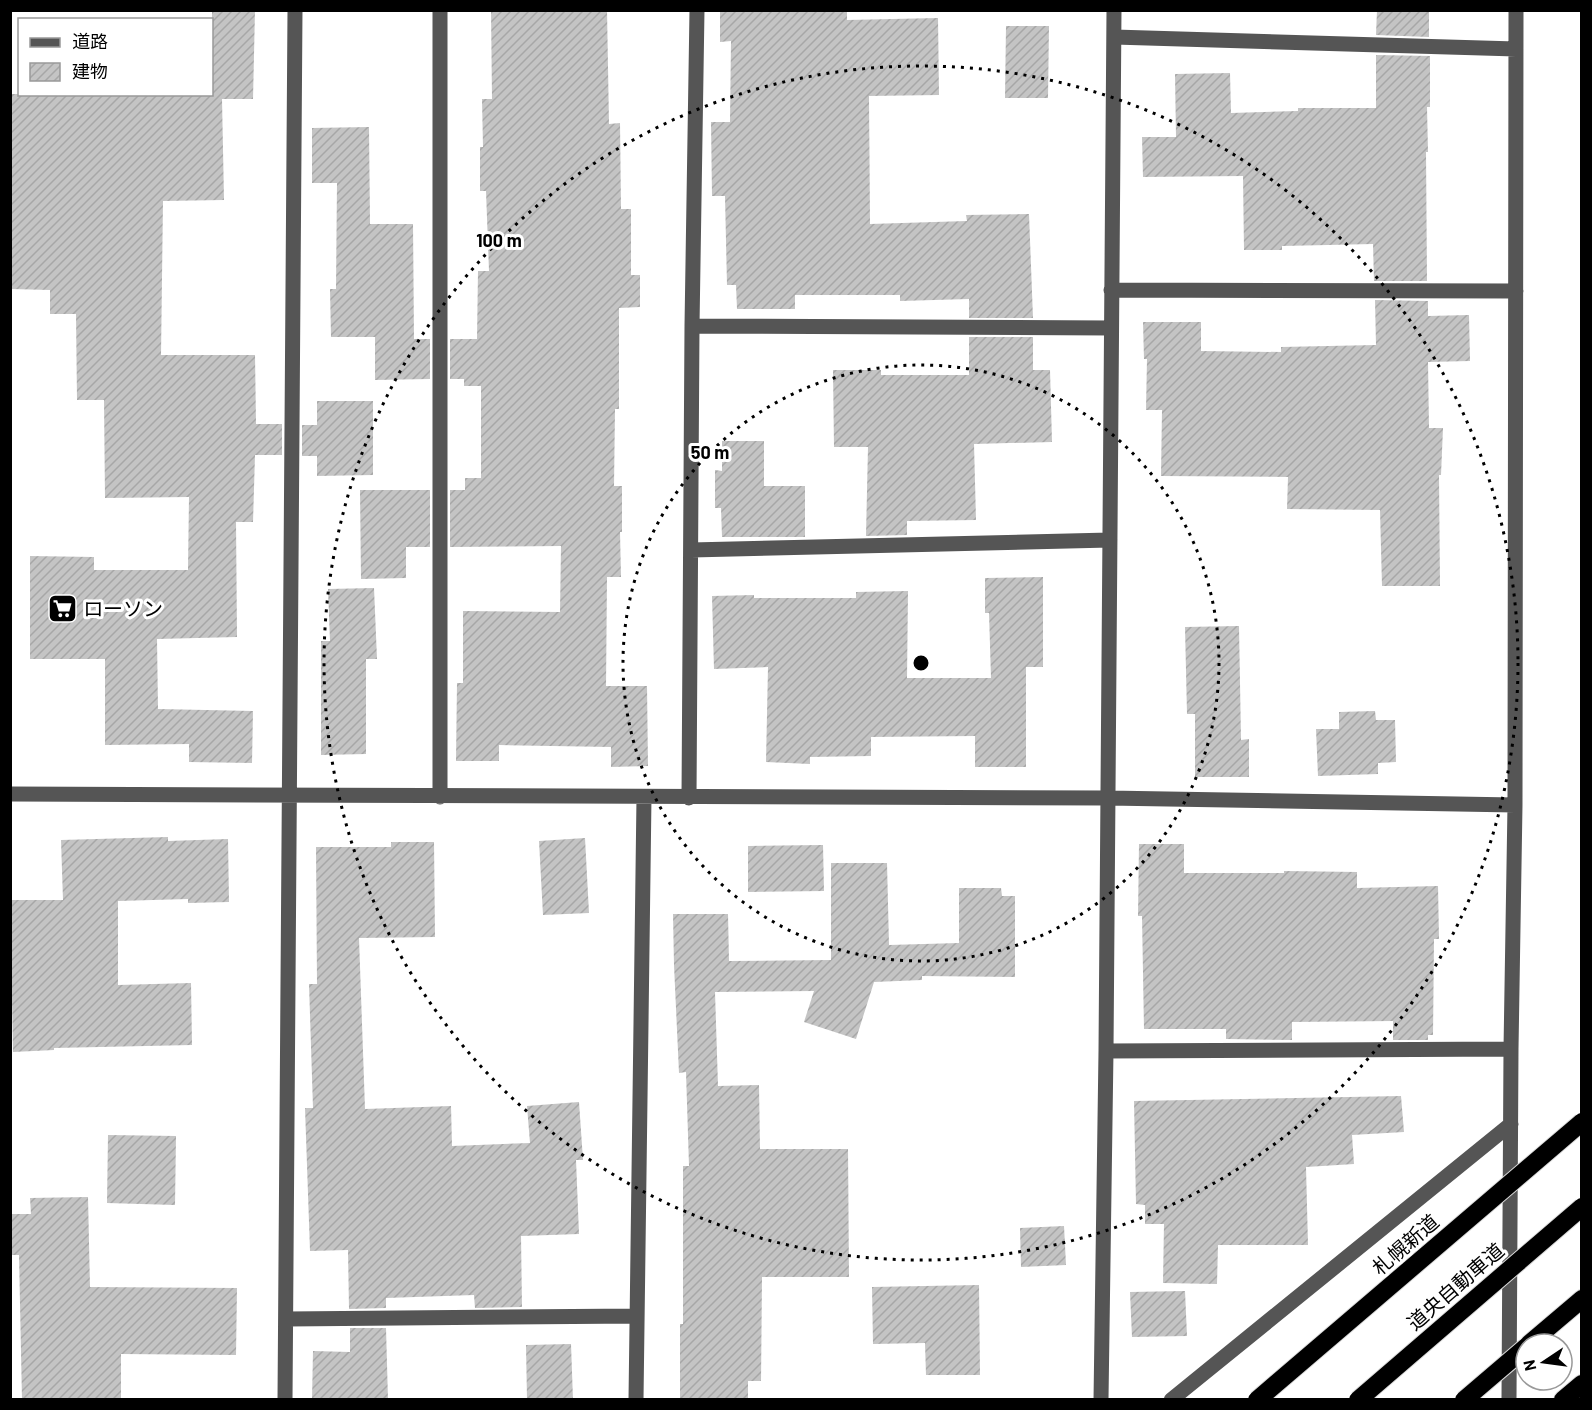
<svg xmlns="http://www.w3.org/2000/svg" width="1592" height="1410" viewBox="0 0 1592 1410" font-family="Barlow,'Noto Sans JP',sans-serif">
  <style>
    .building { fill: url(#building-hatch) }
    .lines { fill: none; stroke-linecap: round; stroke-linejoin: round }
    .highway-casing { stroke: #dbdbdb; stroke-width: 20 }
    .minor { stroke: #555; stroke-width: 15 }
    .highway { stroke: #000; stroke-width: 18 }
    .highway-bridge-casing { stroke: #dbdbdb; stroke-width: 20; stroke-linecap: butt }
    .highway-bridge { stroke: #000; stroke-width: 18 }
    .ring { fill: none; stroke: #000; stroke-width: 3; stroke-dasharray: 3 6 }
    .labels { text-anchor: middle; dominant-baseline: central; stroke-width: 6; stroke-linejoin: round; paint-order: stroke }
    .poi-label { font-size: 20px; fill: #000; stroke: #fff; text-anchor: start }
    .street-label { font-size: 20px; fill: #000; stroke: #fff }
    .centre { fill: #000; stroke: #fff; stroke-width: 3 }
    .ring-label { font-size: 18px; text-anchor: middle; font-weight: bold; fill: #000; stroke: #fff; stroke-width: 6; stroke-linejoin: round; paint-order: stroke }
  </style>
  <defs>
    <pattern id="building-hatch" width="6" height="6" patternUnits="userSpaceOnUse" patternTransform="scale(1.5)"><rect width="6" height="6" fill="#c4c4c4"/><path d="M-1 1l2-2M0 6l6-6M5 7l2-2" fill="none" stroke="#a7a7a7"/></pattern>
  </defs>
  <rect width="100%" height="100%" fill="#fff"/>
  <path class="building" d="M 212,10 L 255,10 L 253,99 L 222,99 L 224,200 L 163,201 L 161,355 L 255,355 L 256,424 L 282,424 L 282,455 L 255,455 L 253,522 L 236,522 L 237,637 L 157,639 L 158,709 L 253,711 L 252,763 L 189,762 L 189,744 L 105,745 L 105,659 L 30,659 L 30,556 L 94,557 L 94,570 L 188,570 L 189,497 L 105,498 L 104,400 L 77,400 L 76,314 L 50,314 L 50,290 L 10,289 L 10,94 L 212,94 Z
    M 491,10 L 607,10 L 609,124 L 620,123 L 621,209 L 631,209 L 631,275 L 640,275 L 640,307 L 619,308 L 619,409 L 615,409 L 614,486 L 622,486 L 622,532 L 620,532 L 621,577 L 607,577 L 606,686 L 647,686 L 648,766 L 611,767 L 611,747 L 499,745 L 499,761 L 456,761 L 457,683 L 463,683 L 463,611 L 560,612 L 561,546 L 450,547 L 450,490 L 465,490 L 465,478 L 481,478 L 481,386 L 464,386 L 464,379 L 450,379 L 450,339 L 477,339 L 478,271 L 489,271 L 486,191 L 480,191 L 480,147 L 483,147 L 482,99 L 492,99 Z
    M 720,10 L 847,12 L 847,20 L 938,18 L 939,95 L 869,96 L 870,224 L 967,221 L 966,215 L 1029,214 L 1033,318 L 969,318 L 969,299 L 900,301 L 900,295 L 795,295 L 795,309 L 737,309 L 736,285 L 727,285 L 725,196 L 712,196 L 711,122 L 730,122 L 731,41 L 720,42 Z
    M 1377,10 L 1429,10 L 1429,37 L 1376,35 Z
    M 1006,26 L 1049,26 L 1048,98 L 1005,98 Z
    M 1376,55 L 1430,56 L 1430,107 L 1427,107 L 1428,152 L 1426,152 L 1427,281 L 1374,281 L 1373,244 L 1282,246 L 1282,250 L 1244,250 L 1243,176 L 1143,177 L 1142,137 L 1176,137 L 1175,74 L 1230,73 L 1231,113 L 1298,111 L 1298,108 L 1376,108 Z
    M 369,127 L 370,224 L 413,224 L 414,339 L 430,339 L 430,379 L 375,380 L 375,337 L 331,337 L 330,289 L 336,289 L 337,183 L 312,183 L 312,128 Z
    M 1375,300 L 1428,301 L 1428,316 L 1469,315 L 1470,361 L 1428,362 L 1429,428 L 1443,428 L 1441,475 L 1439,475 L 1440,586 L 1382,586 L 1380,510 L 1287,509 L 1288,477 L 1161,476 L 1162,410 L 1146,410 L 1147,359 L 1144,359 L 1143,322 L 1201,322 L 1201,351 L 1281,352 L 1281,347 L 1376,345 Z
    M 969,337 L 1033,337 L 1033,370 L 1050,370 L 1052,442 L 974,444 L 976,520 L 907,521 L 907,535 L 866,536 L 868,447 L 834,447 L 833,370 L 881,370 L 881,375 L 969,375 Z
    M 317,401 L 373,401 L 373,475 L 317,476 L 317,456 L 302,456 L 302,425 L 317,425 Z
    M 722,441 L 764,441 L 764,486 L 805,486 L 805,537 L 722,537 L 721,508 L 715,508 L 715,470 L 722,471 Z
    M 360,490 L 430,490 L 430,547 L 406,547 L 406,578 L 361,579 Z
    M 1043,577 L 1043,667 L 1026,667 L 1026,767 L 975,767 L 975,736 L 871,737 L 871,756 L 810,757 L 810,764 L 766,762 L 768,667 L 714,669 L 712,596 L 754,595 L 754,598 L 856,598 L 856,592 L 908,591 L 907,678 L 991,678 L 989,613 L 985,613 L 985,578 Z
    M 374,588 L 377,659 L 366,659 L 366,754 L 321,755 L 321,641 L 330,641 L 328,589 Z
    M 1239,626 L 1241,740 L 1249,739 L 1249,777 L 1195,777 L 1195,714 L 1187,714 L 1185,627 Z
    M 1375,711 L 1376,720 L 1395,720 L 1396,762 L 1378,763 L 1378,774 L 1318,776 L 1316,729 L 1339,729 L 1339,712 Z
    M 168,837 L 168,841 L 228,839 L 229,902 L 188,903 L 188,899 L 118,901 L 118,985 L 191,983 L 192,1045 L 54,1048 L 54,1050 L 13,1052 L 10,900 L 63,900 L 61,840 Z
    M 585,838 L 589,913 L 543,915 L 539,841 Z
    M 391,842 L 434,842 L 435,937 L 359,938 L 365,1109 L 451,1106 L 452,1146 L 530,1143 L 527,1106 L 579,1102 L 583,1160 L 576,1160 L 579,1234 L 521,1236 L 522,1307 L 475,1308 L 474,1295 L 386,1298 L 386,1308 L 349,1309 L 348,1250 L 310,1251 L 305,1108 L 313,1108 L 309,984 L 317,984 L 316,847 L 391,847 Z
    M 1139,844 L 1184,844 L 1184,873 L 1284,873 L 1284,871 L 1357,872 L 1357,888 L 1438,886 L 1439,939 L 1434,939 L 1433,1035 L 1428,1035 L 1428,1040 L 1393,1040 L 1393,1021 L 1292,1022 L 1292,1040 L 1226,1039 L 1226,1029 L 1144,1029 L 1142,916 L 1138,916 Z
    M 823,845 L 824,891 L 748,892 L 748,846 Z
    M 831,863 L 887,863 L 889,945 L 959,943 L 959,888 L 1001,888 L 1002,896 L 1015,896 L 1015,977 L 922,976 L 922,980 L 874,982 L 856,1039 L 804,1022 L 814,991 L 715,992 L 718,1086 L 759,1085 L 760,1149 L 848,1149 L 849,1277 L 762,1277 L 761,1381 L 748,1381 L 748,1400 L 680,1400 L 680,1324 L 683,1324 L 683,1166 L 689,1166 L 686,1072 L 679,1073 L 674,965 L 673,914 L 728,914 L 729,961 L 831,960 Z
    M 1401,1096 L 1404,1132 L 1352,1135 L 1354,1164 L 1306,1167 L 1308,1245 L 1218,1245 L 1217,1284 L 1163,1283 L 1164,1224 L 1145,1224 L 1145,1205 L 1136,1204 L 1134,1101 Z
    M 108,1135 L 176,1136 L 175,1205 L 107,1203 Z
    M 88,1197 L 90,1287 L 237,1288 L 236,1355 L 121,1354 L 121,1400 L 22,1400 L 19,1255 L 10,1255 L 10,1214 L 31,1214 L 30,1198 Z
    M 1064,1226 L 1066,1265 L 1021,1267 L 1020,1228 Z
    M 979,1285 L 980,1375 L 926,1375 L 925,1343 L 873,1344 L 872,1287 Z
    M 1185,1291 L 1187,1336 L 1132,1337 L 1130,1292 Z
    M 350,1328 L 386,1328 L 388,1400 L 312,1400 L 313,1351 L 350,1352 Z
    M 571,1344 L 573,1400 L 527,1400 L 526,1345 Z"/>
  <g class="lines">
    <defs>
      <path id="highway" d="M 1529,1344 L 1582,1299
        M 1563,1400 L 1582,1384"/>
    </defs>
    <use href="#highway" class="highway-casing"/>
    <path class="minor" d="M 440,10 L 440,797
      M 1114,37 L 1516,49
      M 1111,290 L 1516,291
      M 692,326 L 1111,328
      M 691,550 L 1110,540
      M 10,794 L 1108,798 L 1515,805
      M 689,798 L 692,326 L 697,10
      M 1106,1051 L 1511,1049
      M 287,1319 L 637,1316
      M 285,1400 L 295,10
      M 636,1400 L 644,797
      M 1101,1400 L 1106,1051 L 1114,10
      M 1171,1400 L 1511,1124
      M 1509,1400 L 1511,1049 L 1515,805 L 1516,10"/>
    <use href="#highway" class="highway"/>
    <defs>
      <path id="highway-bridge" d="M 1257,1400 L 1582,1122
        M 1358,1400 L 1582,1207
        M 1464,1400 L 1526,1347"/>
    </defs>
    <use href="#highway-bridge" class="highway-bridge-casing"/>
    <use href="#highway-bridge" class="highway-bridge"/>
  </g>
  <g class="ring">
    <circle cx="921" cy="663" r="298"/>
    <circle cx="921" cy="663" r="597"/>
  </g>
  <defs>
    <symbol id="supermarket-square" viewBox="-11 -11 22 22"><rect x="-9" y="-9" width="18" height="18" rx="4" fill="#000" stroke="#fff"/><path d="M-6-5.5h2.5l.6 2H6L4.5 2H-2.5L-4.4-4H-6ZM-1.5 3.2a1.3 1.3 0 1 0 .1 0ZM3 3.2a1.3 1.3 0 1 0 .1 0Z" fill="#fff"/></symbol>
  </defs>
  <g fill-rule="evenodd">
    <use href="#supermarket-square" x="46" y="592" width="33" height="33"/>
  </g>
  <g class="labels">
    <g class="poi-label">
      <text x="83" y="608">ローソン</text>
    </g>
    <g class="street-label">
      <text transform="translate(1405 1244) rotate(-41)">札幌新道</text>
      <text transform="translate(1455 1286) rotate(-41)">道央自動車道</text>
    </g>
  </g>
  <circle cx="921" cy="663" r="9" class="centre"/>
  <g class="ring-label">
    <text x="499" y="247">100 m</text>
    <text x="710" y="459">50 m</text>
  </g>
  <rect width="1592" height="1410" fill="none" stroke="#000000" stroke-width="24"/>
  <rect x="18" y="18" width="195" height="78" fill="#ffffff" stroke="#999999" stroke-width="1.5"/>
  <rect x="30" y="38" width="30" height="9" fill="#555555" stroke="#999999" stroke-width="1.5"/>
  <text x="72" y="48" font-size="18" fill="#000000">道路</text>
  <rect x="30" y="63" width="30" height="18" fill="url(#building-hatch)" stroke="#999999" stroke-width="1.5"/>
  <text x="72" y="78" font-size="18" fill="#000000">建物</text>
  <g transform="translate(1544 1362) rotate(257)"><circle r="28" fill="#ffffff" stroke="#999999" stroke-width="1.5"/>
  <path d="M0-4.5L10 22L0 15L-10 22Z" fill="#000000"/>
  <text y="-9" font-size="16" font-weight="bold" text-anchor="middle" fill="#000000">N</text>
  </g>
</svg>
